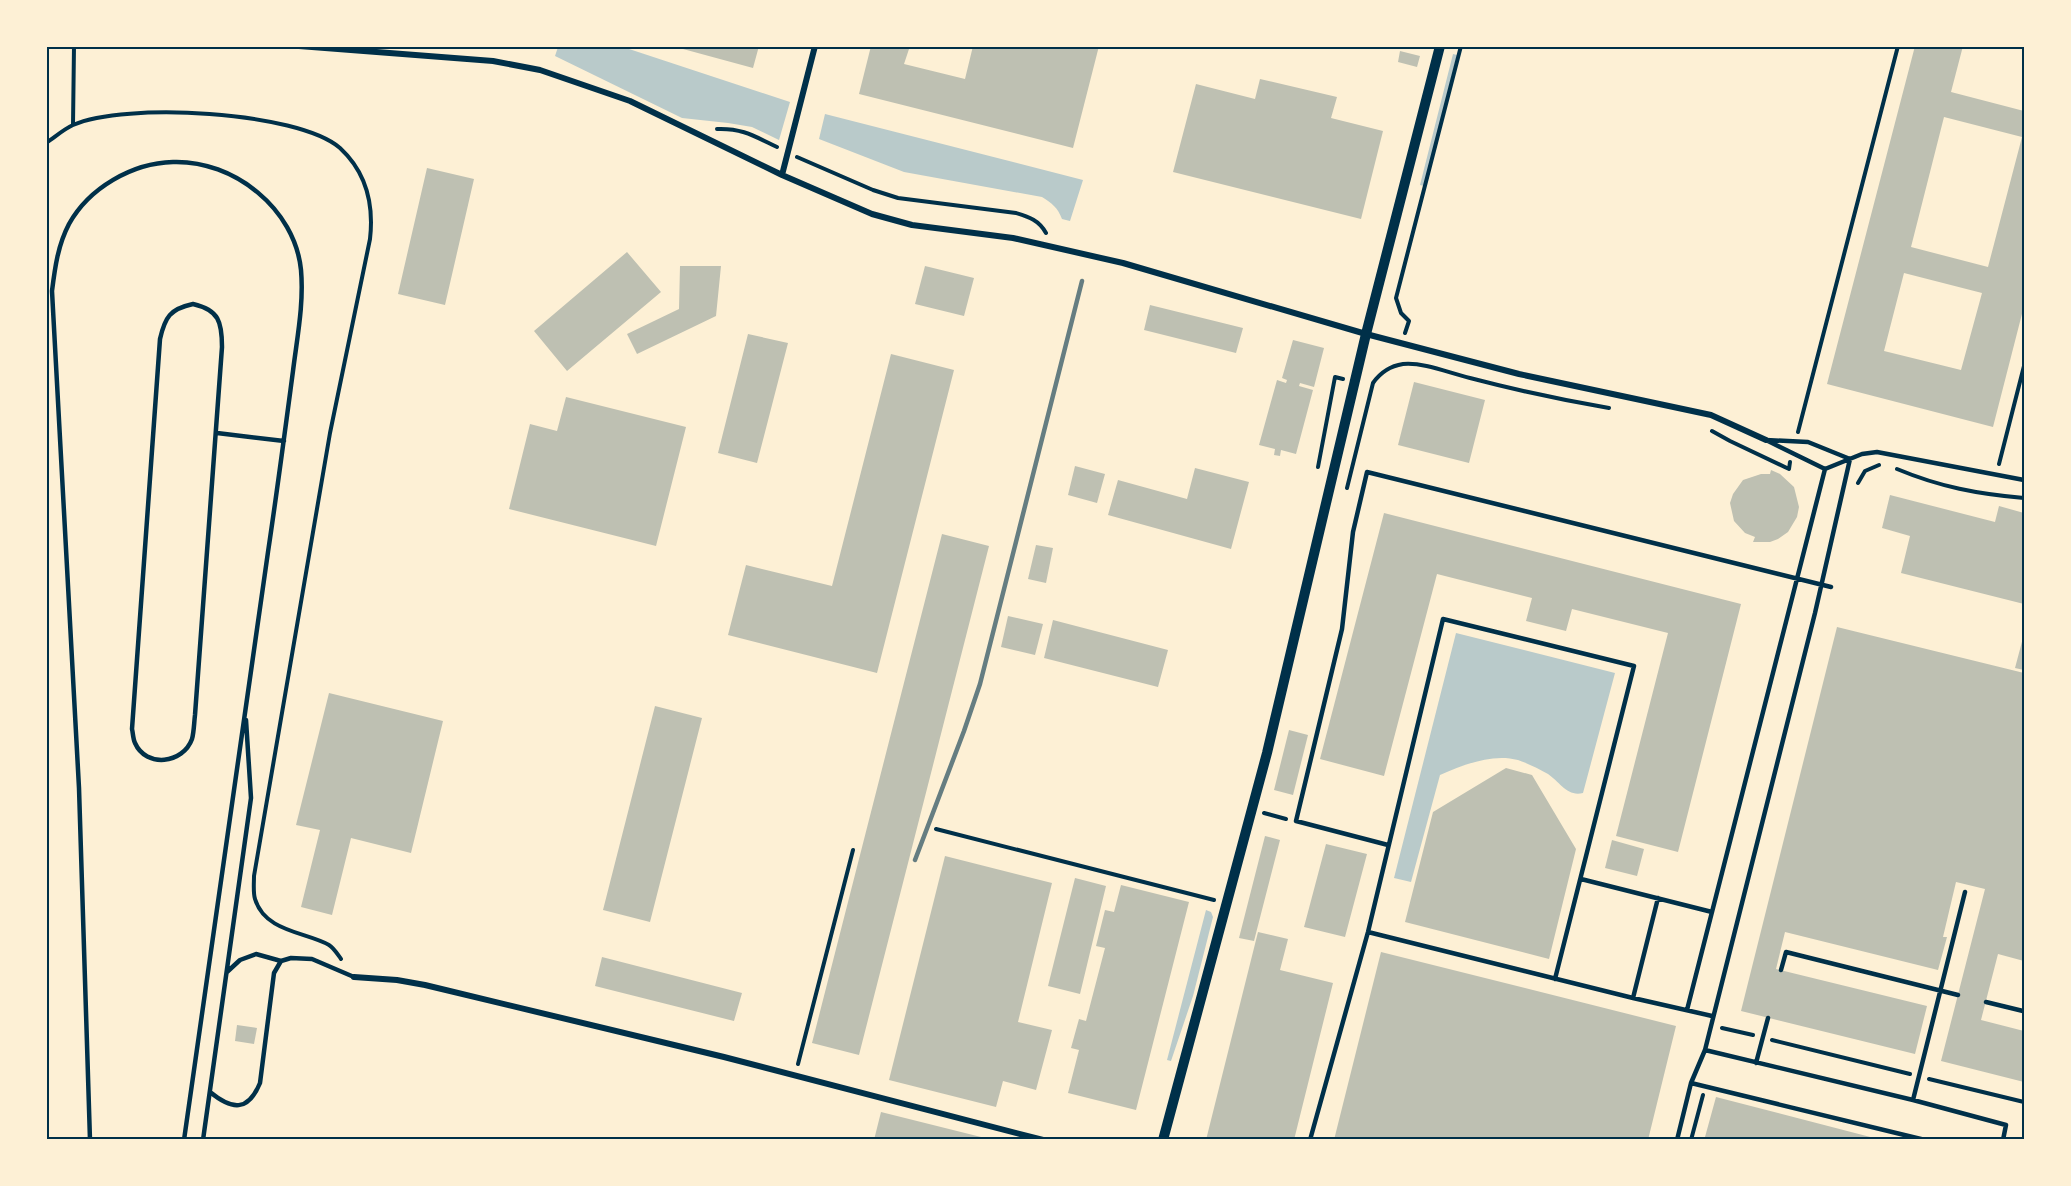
<svg xmlns="http://www.w3.org/2000/svg" width="2071" height="1186" viewBox="0 0 2071 1186" font-family="Signika,sans-serif">
  <style>
    .green { fill: #b9caca }
    .building { fill: #bec0b2; fill-rule: evenodd }
    .lines { fill: none; stroke-linecap: round; stroke-linejoin: round }
    .path { stroke: #003049; stroke-width: 4 }
    .service { stroke: #003049; stroke-width: 4.5 }
    .minor { stroke: #003049; stroke-width: 6 }
    .tertiary { stroke: #003049; stroke-width: 10 }
    .rail { stroke: #657d81; stroke-width: 4.5 }
    .neatline { fill: none; stroke: #003049; stroke-width: 2 }
  </style>
  <rect width="100%" height="100%" fill="#fdf0d5"/>
  <path class="green" d="M 558,47 L 623,47 L 790,102 L 779,140 L 752,127 L 728,123 L 682,118 L 555,56 Z
    M 1453,54 L 1457,55 L 1424,186 L 1420,185 Z
    M 825,114 L 1083,180 L 1070,221 L 1062,219 C 1058,208 1052,203 1042,197 L 904,172 L 819,139 Z
    M 1456,633 L 1615,673 L 1583,793 C 1567,797 1560,782 1548,774 C 1539,769 1527,763 1518,760 C 1492,753 1463,765 1440,775 L 1411,882 L 1394,878 Z
    M 1206,910 L 1211,912 L 1213,917 L 1193,996 L 1171,1061 L 1167,1060 Z"/>
  <path class="building" d="M 672,46 L 759,46 L 753,68 Z
    M 871,46 L 899,46 L 909,49 L 904,64 L 965,79 L 973,46 L 1099,46 L 1073,148 L 859,94 Z
    M 1915,46 L 1963,46 L 1951,92 L 2024,111 L 2024,306 L 1993,427 L 1827,384 ZM 1944,117 L 2022,137 L 1988,267 L 1911,247 ZM 1904,273 L 1982,293 L 1961,370 L 1884,351 Z
    M 1400,51 L 1420,56 L 1417,67 L 1398,62 Z
    M 1260,79 L 1337,97 L 1331,118 L 1383,131 L 1361,219 L 1173,172 L 1196,84 L 1255,99 Z
    M 427,168 L 474,179 L 445,305 L 398,294 Z
    M 627,252 L 661,292 L 567,371 L 534,331 Z
    M 680,266 L 721,266 L 716,316 L 637,354 L 627,334 L 679,309 Z
    M 925,266 L 974,278 L 964,316 L 915,304 Z
    M 1150,305 L 1243,328 L 1236,353 L 1144,330 Z
    M 748,334 L 788,343 L 757,463 L 718,453 Z
    M 1293,340 L 1324,348 L 1314,387 L 1300,383 L 1299,386 L 1313,390 L 1296,454 L 1281,450 L 1280,456 L 1274,455 L 1275,449 L 1259,445 L 1277,380 L 1286,383 L 1287,380 L 1282,378 Z
    M 891,354 L 954,370 L 877,673 L 728,635 L 746,565 L 832,586 Z
    M 1414,382 L 1485,400 L 1469,463 L 1398,445 Z
    M 566,397 L 686,427 L 656,546 L 509,509 L 530,424 L 557,431 Z
    M 1075,466 L 1105,474 L 1097,503 L 1068,495 Z
    M 1195,468 L 1249,482 L 1231,549 L 1108,515 L 1118,480 L 1187,499 Z
    M 1771,470 L 1780,474 L 1794,487 L 1799,507 L 1797,517 L 1788,532 L 1778,539 L 1770,542 L 1753,542 L 1755,537 L 1745,533 L 1734,521 L 1730,503 L 1733,494 L 1743,480 L 1761,474 L 1770,474 Z
    M 1890,495 L 1995,522 L 1999,506 L 2024,513 L 2024,604 L 1901,573 L 1910,536 L 1882,528 Z
    M 1384,513 L 1741,604 L 1678,852 L 1616,836 L 1668,633 L 1572,609 L 1566,631 L 1526,621 L 1532,598 L 1437,574 L 1384,776 L 1320,759 Z
    M 942,534 L 989,546 L 859,1055 L 812,1043 Z
    M 1036,545 L 1053,548 L 1046,583 L 1028,579 Z
    M 1008,616 L 1043,624 L 1035,655 L 1001,647 Z
    M 1053,620 L 1168,650 L 1158,687 L 1044,658 Z
    M 1837,627 L 2024,673 L 2024,961 L 1998,954 L 1981,1020 L 2024,1031 L 2024,1082 L 1941,1061 L 1985,889 L 1956,882 L 1943,937 L 1947,937 L 1938,970 L 1785,932 L 1776,969 L 1927,1006 L 1915,1054 L 1741,1011 Z
    M 2024,634 L 2024,670 L 2015,668 Z
    M 329,693 L 443,721 L 411,853 L 351,838 L 332,915 L 301,907 L 320,830 L 296,825 Z
    M 655,706 L 702,718 L 650,922 L 603,910 Z
    M 1289,730 L 1308,735 L 1293,795 L 1274,790 Z
    M 1506,768 L 1532,775 L 1576,849 L 1549,959 L 1405,922 L 1433,812 Z
    M 1265,836 L 1280,840 L 1254,941 L 1239,938 Z
    M 1612,840 L 1644,849 L 1637,876 L 1605,868 Z
    M 1326,844 L 1367,854 L 1345,937 L 1304,927 Z
    M 945,856 L 1052,883 L 1018,1022 L 1052,1030 L 1036,1090 L 1003,1081 L 996,1107 L 889,1080 Z
    M 1075,878 L 1106,886 L 1080,994 L 1048,986 Z
    M 1121,885 L 1189,902 L 1136,1110 L 1068,1093 L 1079,1050 L 1071,1048 L 1079,1019 L 1086,1021 L 1105,948 L 1096,946 L 1105,910 L 1114,912 Z
    M 1258,932 L 1288,939 L 1280,970 L 1333,983 L 1294,1140 L 1206,1140 Z
    M 1381,952 L 1676,1026 L 1648,1140 L 1334,1140 Z
    M 602,957 L 742,993 L 734,1021 L 595,986 Z
    M 237,1025 L 257,1028 L 254,1044 L 235,1041 Z
    M 1716,1097 L 1878,1139 L 1878,1140 L 1715,1140 L 1705,1137 Z
    M 881,1112 L 989,1139 L 989,1140 L 874,1140 Z"/>
  <g class="lines">
    <path class="path" d="M 73,125 L 74,46
      M 717,129 C 742,128 754,136 777,147
      M 46,143 C 55,137 64,129 73,125 C 124,102 297,111 340,148 C 367,173 374,204 370,239 L 330,433 L 254,876 C 254,883 253,893 255,899 C 265,932 306,932 329,945 C 334,948 338,955 341,959
      M 797,157 L 873,190 L 898,198 L 1016,213 C 1029,217 1039,220 1046,233
      M 1405,333 L 1409,321 L 1401,313 L 1396,298 L 1461,46
      M 1712,431 L 1730,441 L 1789,469 L 1790,462
      M 1798,432 L 1898,46
      M 1999,464 L 2024,366
      M 1318,467 L 1335,377 L 1343,379
      M 1897,469 C 1940,487 1978,494 2024,498
      M 1858,483 L 1865,471 L 1879,465
      M 1347,488 L 1373,383 C 1380,373 1390,366 1403,364 C 1424,362 1449,373 1470,378 C 1516,390 1562,400 1609,408
      M 1264,813 L 1286,819
      M 936,829 L 1214,900
      M 1722,1028 L 1753,1035
      M 1772,1040 L 1910,1074
      M 798,1064 L 853,850
      M 1929,1079 L 2024,1102
      M 1691,1140 L 1703,1095"/>
    <path class="service" d="M 193,304 C 219,310 222,322 222,347 L 195,715 C 194,723 194,732 192,739 C 183,764 146,768 135,743 C 133,739 133,733 132,729 L 160,339 C 165,317 170,309 193,304 Z
      M 217,433 L 284,441
      M 1825,469 L 1862,454 L 1877,452 L 2024,480
      M 1388,845 L 1296,821 L 1342,629 L 1353,532 L 1367,472 L 1831,587
      M 1581,879 L 1712,912
      M 1368,932 L 1633,998 L 1712,1016
      M 1781,970 L 1786,952 L 1958,995
      M 227,972 L 240,960 L 256,954 L 281,961 L 291,958 L 312,959 L 354,977
      M 1633,998 L 1658,898
      M 1986,1002 L 2023,1011
      M 1687,1010 L 1825,469 L 1768,441
      M 1705,1050 L 1913,1100 L 2006,1125 L 2003,1140
      M 1756,1063 L 1768,1018
      M 1691,1083 L 1925,1140
      M 210,1092 C 232,1110 248,1112 260,1083 L 274,973 L 281,961
      M 1913,1100 L 1965,892
      M 90,1140 L 79,788 L 52,291 C 55,267 58,245 69,224 C 89,188 132,163 173,162 C 234,160 295,209 301,270 C 304,304 297,338 293,371 C 285,431 277,492 268,552 C 240,748 212,944 184,1140
      M 203,1140 L 251,798 L 246,720
      M 1310,1140 L 1368,932 L 1443,619 L 1634,666 L 1555,979
      M 1677,1140 L 1691,1083 L 1705,1050 L 1815,613 L 1850,459 L 1808,442 L 1766,440"/>
    <path class="minor" d="M 299,46 L 493,61 L 540,70 L 630,101 L 782,175 L 872,214 L 912,225 L 1013,238 L 1123,263 L 1366,334 L 1519,374 L 1711,415 L 1766,440
      M 782,175 L 815,46
      M 354,977 L 397,980 L 425,985 L 724,1057 L 1043,1140"/>
    <path class="tertiary" d="M 1163,1140 L 1267,753 L 1366,334 L 1440,46"/>
    <path class="rail" d="M 915,860 L 964,731 L 980,684 L 1082,281"/>
  </g>
  <rect width="2071" height="1186" fill="none" stroke="#fdf0d5" stroke-width="96"/>
  <rect x="48" y="48" width="1975" height="1090" class="neatline"/>
</svg>
